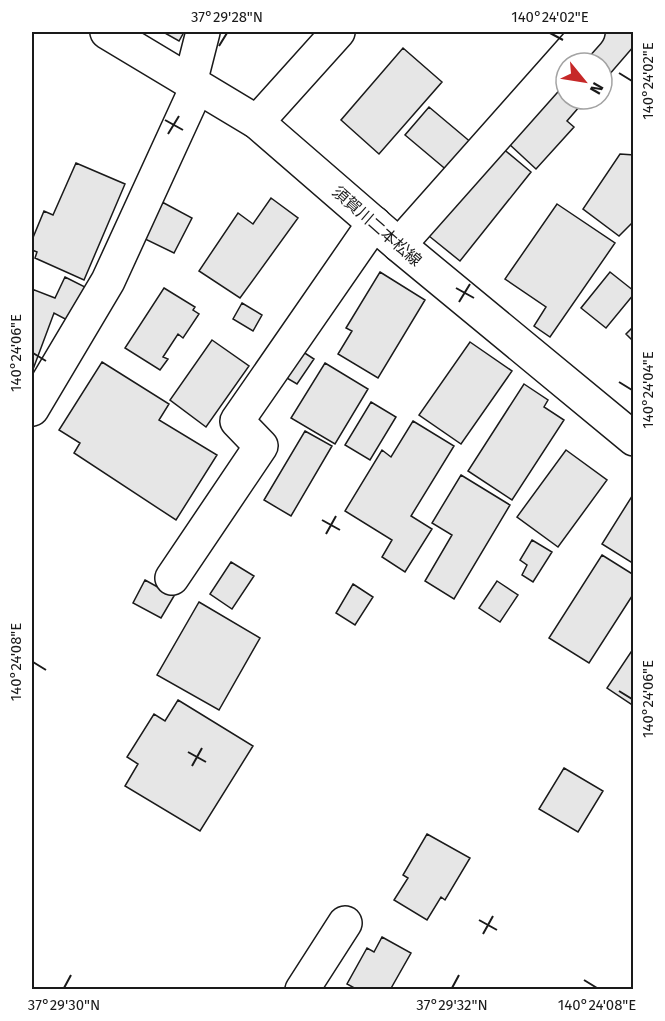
<svg xmlns="http://www.w3.org/2000/svg" width="665" height="1021" viewBox="0 0 665 1021" font-family="'Fira Sans','Noto Sans JP',sans-serif">
  <style>
    .building { fill: #e6e6e6; stroke: #1a1a1a; stroke-width: 1.5 }
    .lines { fill: none; stroke-linecap: round; stroke-linejoin: round }
    .minor-casing { stroke: #1a1a1a; stroke-width: 36 }
    .secondary-casing { stroke: #1a1a1a; stroke-width: 36 }
    .minor { stroke: #fff; stroke-width: 33 }
    .secondary { stroke: #fff; stroke-width: 33 }
    .ticks { fill: none; stroke: #1a1a1a; stroke-width: 2 }
    .labels { text-anchor: middle; dominant-baseline: central; stroke-width: 4.5; stroke-linejoin: round; paint-order: stroke }
    .street-label { font-size: 16px; fill: #1a1a1a; stroke: #fff }
    .neatline { fill: none; stroke: #1a1a1a; stroke-width: 2 }
    .ticks-label { font-size: 15px; text-anchor: middle; fill: #1a1a1a }
  </style>
  <rect width="100%" height="100%" fill="#fff"/>
  <path class="building" d="M 163,32 L 184,32 L 179,41 Z
    M 603,32 L 634,32 L 634,46 L 602,83 L 602,63 L 578,63 Z
    M 403,48 L 442,82 L 379,154 L 341,120 Z
    M 566,74 L 566,99 L 586,99 L 567,121 L 574,127 L 536,169 L 508,143 Z
    M 429,107 L 473,144 L 449,172 L 405,135 Z
    M 501,147 L 531,172 L 460,261 L 429,236 Z
    M 620,154 L 634,155 L 634,221 L 619,236 L 583,209 Z
    M 76,163 L 125,184 L 84,280 L 35,258 L 37,252 L 32,250 L 32,240 L 44,211 L 53,215 Z
    M 271,198 L 298,218 L 240,298 L 199,271 L 238,213 L 253,224 Z
    M 162,202 L 192,218 L 174,253 L 143,238 Z
    M 557,204 L 615,243 L 550,337 L 534,326 L 546,307 L 505,279 Z
    M 380,272 L 425,300 L 378,378 L 338,354 L 352,331 L 346,328 Z
    M 610,272 L 634,291 L 634,294 L 606,328 L 581,308 Z
    M 65,277 L 85,287 L 69,321 L 54,313 L 32,372 L 32,289 L 55,298 Z
    M 164,288 L 195,307 L 193,310 L 199,314 L 183,338 L 178,334 L 163,357 L 168,359 L 160,370 L 125,348 Z
    M 242,303 L 262,315 L 253,331 L 233,319 Z
    M 634,326 L 634,342 L 626,334 Z
    M 212,340 L 249,366 L 206,427 L 170,400 Z
    M 470,342 L 512,371 L 461,444 L 419,415 Z
    M 297,348 L 314,359 L 297,384 L 280,374 Z
    M 102,362 L 169,404 L 159,420 L 217,455 L 176,520 L 74,453 L 80,443 L 59,430 Z
    M 325,363 L 368,389 L 335,444 L 291,418 Z
    M 524,384 L 548,400 L 544,407 L 564,420 L 512,500 L 468,471 Z
    M 371,402 L 396,417 L 370,460 L 345,445 Z
    M 413,421 L 454,446 L 411,516 L 432,529 L 405,572 L 382,557 L 392,540 L 345,511 L 382,450 L 391,457 Z
    M 305,431 L 332,446 L 291,516 L 264,500 Z
    M 566,450 L 607,480 L 558,547 L 517,517 Z
    M 461,475 L 510,505 L 454,599 L 425,581 L 452,535 L 432,523 Z
    M 634,493 L 634,564 L 602,544 Z
    M 532,540 L 552,552 L 533,582 L 522,575 L 527,565 L 520,560 Z
    M 602,555 L 634,575 L 634,593 L 589,663 L 549,638 Z
    M 231,562 L 254,576 L 232,609 L 210,594 Z
    M 145,580 L 174,596 L 161,618 L 133,603 Z
    M 497,581 L 518,595 L 500,622 L 479,608 Z
    M 353,584 L 373,597 L 355,625 L 336,613 Z
    M 199,602 L 260,638 L 219,710 L 157,675 Z
    M 631,652 L 634,654 L 634,706 L 607,688 Z
    M 178,700 L 253,746 L 200,831 L 125,786 L 138,764 L 127,757 L 154,714 L 165,721 Z
    M 564,768 L 603,791 L 578,832 L 539,809 Z
    M 427,834 L 470,858 L 445,900 L 441,897 L 427,920 L 394,900 L 408,878 L 403,875 Z
    M 382,937 L 411,953 L 390,990 L 358,990 L 347,984 L 367,948 L 374,952 Z"/>
  <g class="lines">
    <defs>
      <path id="minor" d="M 190,83 L 203,32
        M 257,122 L 338,32
        M 399,245 L 588,32
        M 32,409 L 108,281 L 197,87
        M 172,578 L 261,446 L 237,421 L 374,223
        M 302,990 L 345,923"/>
      <path id="secondary" d="M 107,32 L 257,122 L 399,245 L 634,439"/>
    </defs>
    <use href="#minor" class="minor-casing"/>
    <use href="#secondary" class="secondary-casing"/>
    <use href="#minor" class="minor"/>
    <use href="#secondary" class="secondary"/>
  </g>
  <path class="ticks" d="M 550,33 L 563,40M 219,46 L 227,33M 619,73 L 632,81M 165,120 L 183,130M 168,134 L 179,116M 456,288 L 474,298M 459,302 L 470,284M 33,353 L 46,361M 619,382 L 632,390M 322,520 L 340,530M 326,534 L 336,516M 33,662 L 46,670M 619,691 L 632,699M 188,752 L 206,762M 192,766 L 202,748M 479,920 L 497,930M 483,934 L 493,916M 584,980 L 597,988M 64,988 L 71,975M 452,988 L 459,975"/>
  <g class="labels">
    <g class="street-label">
      <text transform="translate(377 226) rotate(41)">須賀川二本松線</text>
    </g>
  </g>
  <rect width="665" height="1021" fill="none" stroke="#ffffff" stroke-width="66"/>
  <g transform="translate(584 81) rotate(120)"><circle r="28" fill="#ffffff" stroke="#a3a3a3" stroke-width="1.5"/>
  <path d="M0-4.5L10 22L0 15L-10 22Z" fill="#c62828"/>
  <text y="-9" font-size="16" font-weight="bold" text-anchor="middle" fill="#1a1a1a">N</text>
  </g>
  <rect x="33" y="33" width="599" height="955" class="neatline"/>
  <g class="ticks-label">
    <text x="227" y="22">37°29'28"N</text>
    <text x="550" y="22">140°24'02"E</text>
    <text transform="translate(648 81) rotate(-90)" y="5">140°24'02"E</text>
    <text transform="translate(16 353) rotate(-90)" y="5">140°24'06"E</text>
    <text transform="translate(648 390) rotate(-90)" y="5">140°24'04"E</text>
    <text transform="translate(16 662) rotate(-90)" y="5">140°24'08"E</text>
    <text transform="translate(648 699) rotate(-90)" y="5">140°24'06"E</text>
    <text x="64" y="1010">37°29'30"N</text>
    <text x="452" y="1010">37°29'32"N</text>
    <text x="597" y="1010">140°24'08"E</text>
  </g>
</svg>
